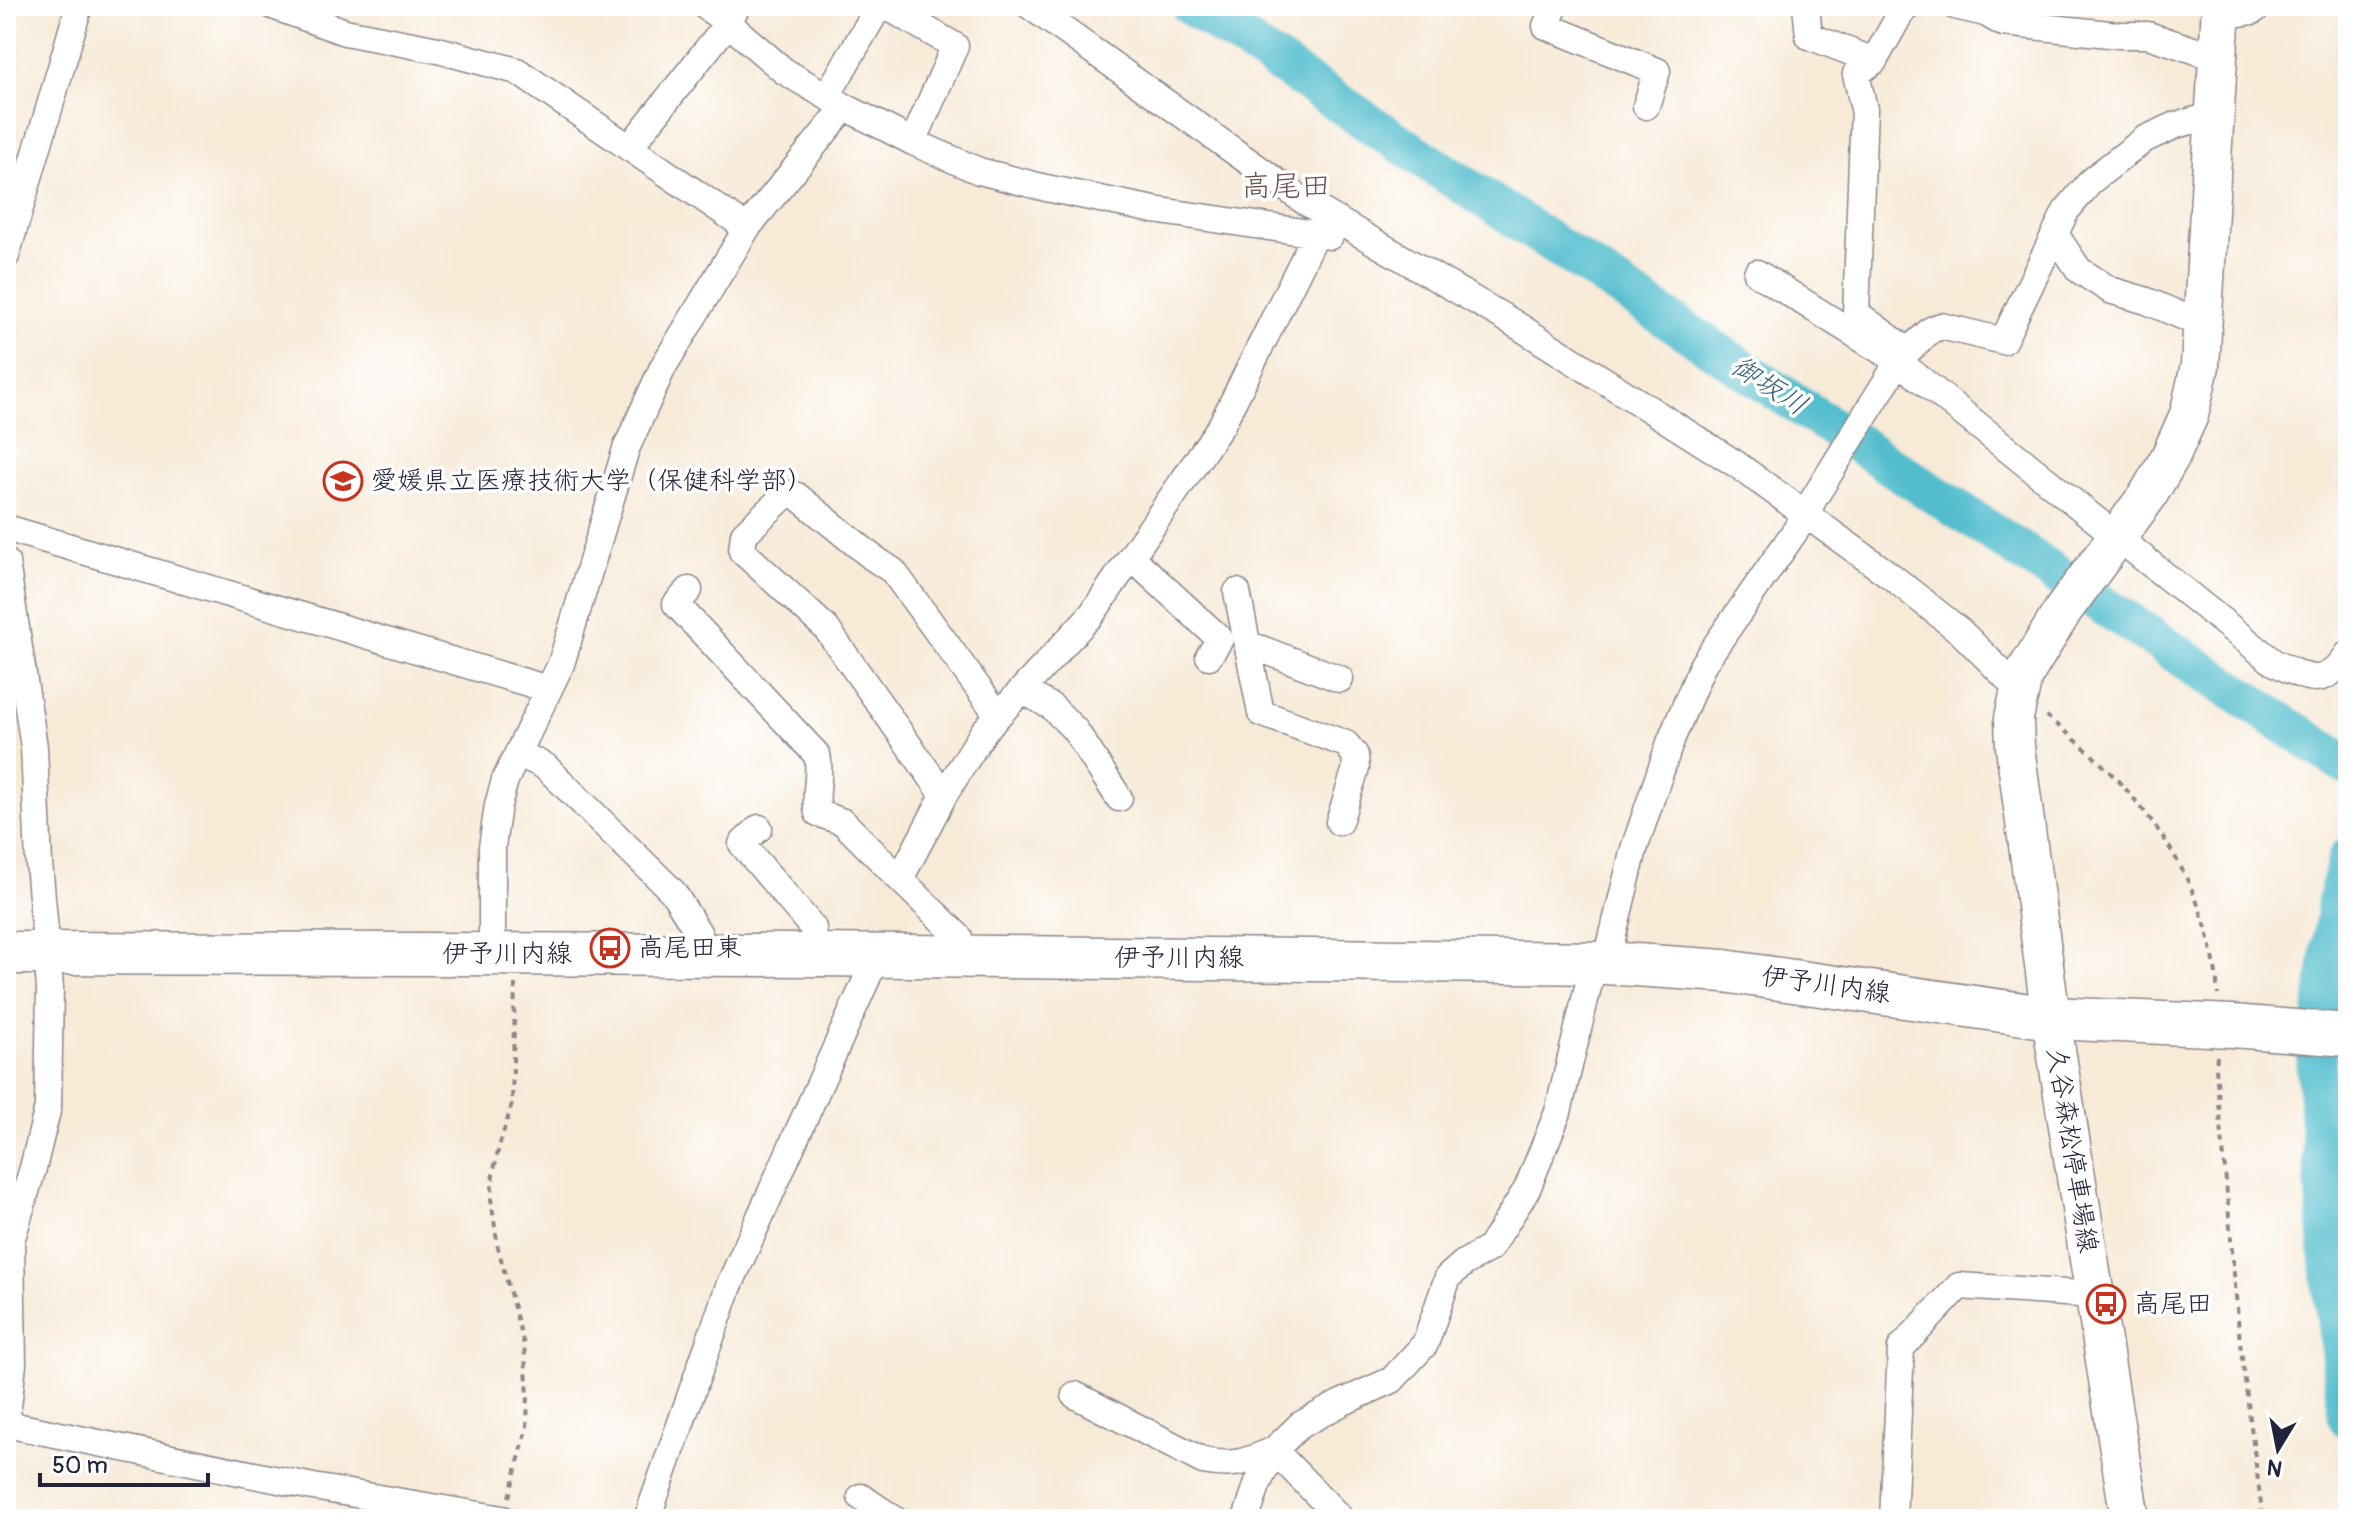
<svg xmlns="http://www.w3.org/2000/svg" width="2354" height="1525" viewBox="0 0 2354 1525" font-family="Pangolin,'Klee One',sans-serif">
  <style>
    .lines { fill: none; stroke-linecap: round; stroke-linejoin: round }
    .river { stroke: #53bdce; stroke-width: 40 }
    .street-casing { stroke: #8c8689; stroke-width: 29 }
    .secondary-casing { stroke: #8c8689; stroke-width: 41 }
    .primary-casing { stroke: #8c8689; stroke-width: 45 }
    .path { stroke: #8c8689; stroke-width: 4; stroke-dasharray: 6 6; stroke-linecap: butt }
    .street { stroke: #fff; stroke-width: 26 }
    .secondary { stroke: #fff; stroke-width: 38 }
    .primary { stroke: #fff; stroke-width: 42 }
    .labels { text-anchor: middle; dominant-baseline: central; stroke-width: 7; stroke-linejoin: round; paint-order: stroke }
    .poi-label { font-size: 26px; fill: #22223b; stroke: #fff; text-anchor: start }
    .street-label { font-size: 26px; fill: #22223b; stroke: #fff }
    .water-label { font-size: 28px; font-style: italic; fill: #366076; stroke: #fff }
    .quarter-label { font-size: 30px; fill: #6d5454; stroke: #fff }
  </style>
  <rect width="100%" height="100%" fill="#fff"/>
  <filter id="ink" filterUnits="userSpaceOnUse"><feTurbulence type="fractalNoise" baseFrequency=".0125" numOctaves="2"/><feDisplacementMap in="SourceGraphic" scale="16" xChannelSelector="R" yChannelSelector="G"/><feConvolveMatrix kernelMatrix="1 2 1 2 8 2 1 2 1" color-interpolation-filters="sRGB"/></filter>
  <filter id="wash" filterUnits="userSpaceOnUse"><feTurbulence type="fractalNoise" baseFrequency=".006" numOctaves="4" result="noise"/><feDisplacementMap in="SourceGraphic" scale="32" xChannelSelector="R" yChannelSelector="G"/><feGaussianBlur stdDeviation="1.8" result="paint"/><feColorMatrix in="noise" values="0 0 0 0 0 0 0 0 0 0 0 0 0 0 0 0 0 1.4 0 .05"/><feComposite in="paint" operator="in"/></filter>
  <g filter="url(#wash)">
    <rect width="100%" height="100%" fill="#f7ead7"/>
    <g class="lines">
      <path class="river" d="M 1191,6 L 2348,766
        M 2348,857 L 2337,901 L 2316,1068 L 2331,1275 L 2348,1418"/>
    </g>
  </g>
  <g filter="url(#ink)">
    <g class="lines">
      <defs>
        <path id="street" d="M 273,6 L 345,32 L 438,50 L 517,71 L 747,228
          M 737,6 L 728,23 L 784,71 L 845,107 L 913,142 L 979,171 L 1046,188 L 1154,210 L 1330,236
          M 886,6 L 955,46 L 913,142
          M 1030,6 L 1304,201 L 1512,322 L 1736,464 L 1891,576 L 1961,632 L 2019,690
          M 1555,6 L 1546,26 L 1657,71 L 1646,106
          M 1955,6 L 1985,13 L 2003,23 L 2119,35 L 2148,35 L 2218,58
          M 2221,16 L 2253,11 L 2260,6
          M 1874,61 L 1902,11 L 1909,6
          M 827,96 L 879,6
          M 629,148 L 728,23 L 705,6
          M 2055,234 L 2079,270 L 2110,290 L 2147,301 L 2203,325
          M 6,256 L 79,6
          M 1757,273 L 1899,362 L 2273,662 C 2307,678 2323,691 2348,654
          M 1908,351 L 1931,330 L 1941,326 L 2003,341 L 2066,211 L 2092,180 L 2145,139 L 2176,125 L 2216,115
          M 6,528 L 548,689
          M 1131,557 L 1220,639 L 1209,656
          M 6,562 L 34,747 L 39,863 L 50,988 L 48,1107 L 33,1168 L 11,1241 L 13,1364 L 6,1424
          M 689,590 L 676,604 L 817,755 C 822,774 813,794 818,813 L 843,822 L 900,879
          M 1237,592 L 1261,713 L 1346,744 L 1355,755 L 1356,768 L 1339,822
          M 1248,644 L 1340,679
          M 1022,690 L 1052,707 L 1075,730 L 1119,798
          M 518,753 L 546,767 L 673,892 L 699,934 L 703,955
          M 944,795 L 826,628 L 742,551 L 744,534 L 784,496 L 790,494 L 797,496 L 872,557 L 893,571 L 998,715
          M 759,828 L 742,844 L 813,928 L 814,955
          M 492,954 L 492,847 L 498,805 L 505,780 L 561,664 L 626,449 L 663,367 L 747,228 L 845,107
          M 959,957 L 959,937 L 900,879 L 944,795 L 984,731 L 1092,614 L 1222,424 L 1316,234
          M 1606,963 L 1634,849 L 1671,740 L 1703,664 L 1807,514 L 1813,500 L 1892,372 L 1908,351 L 1856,313 L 1864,109 L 1856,74 L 1874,61 L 1809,36 L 1806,6
          M 1075,1395 L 1203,1461 C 1233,1467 1247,1462 1274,1450 L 1341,1519
          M 6,1426 L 6,1424 L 313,1487 L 503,1519
          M 861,1497 L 894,1519
          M 647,1519 L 729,1286 L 877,956
          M 1246,1519 L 1257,1485 L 1274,1450 L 1300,1425 L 1341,1403 L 1392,1380 L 1425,1344 L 1448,1277 L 1464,1263 L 1490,1248 L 1527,1189 L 1558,1112 L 1594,962
          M 1893,1519 L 1901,1348 L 1959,1286 L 2095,1295"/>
        <path id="secondary" d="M 2130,1519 L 2051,1018 L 2015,747 L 2014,718 L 2023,676 L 2064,609 L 2148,495 L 2170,457 L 2189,415 L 2200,366 L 2221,6"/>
        <path id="primary" d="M 6,953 L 814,955 L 1606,963 L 1724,971 L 2051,1018 L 2232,1026 L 2348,1035"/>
      </defs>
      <use href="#street" class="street-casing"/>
      <use href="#secondary" class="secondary-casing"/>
      <use href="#primary" class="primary-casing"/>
      <path class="path" d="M 2046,716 C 2137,786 2210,877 2218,995
        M 2217,1056 L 2216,1068 L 2240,1342 L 2263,1519
        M 509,1497 L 527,1428 L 528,1394 L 524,1345 L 498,1248 L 491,1199 L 493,1174 L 499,1147 L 512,1104 L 515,983"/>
      <use href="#street" class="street"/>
      <use href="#secondary" class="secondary"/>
      <use href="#primary" class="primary"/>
    </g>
  </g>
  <defs>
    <symbol id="university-ring" viewBox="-11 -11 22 22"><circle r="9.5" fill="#fff" stroke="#c8321e" stroke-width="1.5"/><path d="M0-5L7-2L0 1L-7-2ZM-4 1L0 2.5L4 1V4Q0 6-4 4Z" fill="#c8321e"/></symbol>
    <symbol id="bus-ring" viewBox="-11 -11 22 22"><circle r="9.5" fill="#fff" stroke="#c8321e" stroke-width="1.5"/><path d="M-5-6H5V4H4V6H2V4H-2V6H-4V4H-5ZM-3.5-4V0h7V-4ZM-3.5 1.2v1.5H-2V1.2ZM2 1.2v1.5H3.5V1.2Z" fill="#c8321e"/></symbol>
  </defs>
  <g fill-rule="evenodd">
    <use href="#university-ring" x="321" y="459" width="44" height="44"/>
    <use href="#bus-ring" x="588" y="926" width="44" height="44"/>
    <use href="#bus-ring" x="2084" y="1282" width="44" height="44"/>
  </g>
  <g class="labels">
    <g class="poi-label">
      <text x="371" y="481">愛媛県立医療技術大学（保健科学部）</text>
      <text x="638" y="948">高尾田東</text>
      <text x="2134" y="1304">高尾田</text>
    </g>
    <g class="street-label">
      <text x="507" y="954">伊予川内線</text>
      <text x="1179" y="958">伊予川内線</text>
      <text transform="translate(1826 985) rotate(8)">伊予川内線</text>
      <text transform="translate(2072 1150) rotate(81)">久谷森松停車場線</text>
    </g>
    <g class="water-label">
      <text transform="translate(1769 386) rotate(33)">御坂川</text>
    </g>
    <g class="quarter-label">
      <text x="1286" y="186">高尾田</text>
    </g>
  </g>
  <rect width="2354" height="1525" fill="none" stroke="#fff" stroke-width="32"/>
  <g transform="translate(2278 1449) rotate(190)" stroke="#ffffff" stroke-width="6" paint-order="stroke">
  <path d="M0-6L14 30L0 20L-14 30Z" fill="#22223b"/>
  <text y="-12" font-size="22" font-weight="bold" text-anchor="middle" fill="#22223b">N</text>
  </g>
  <path d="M40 1473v12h168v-12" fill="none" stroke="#22223b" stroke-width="4"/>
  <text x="52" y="1473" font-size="24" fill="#22223b" stroke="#ffffff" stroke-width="6" paint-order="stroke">50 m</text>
</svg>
